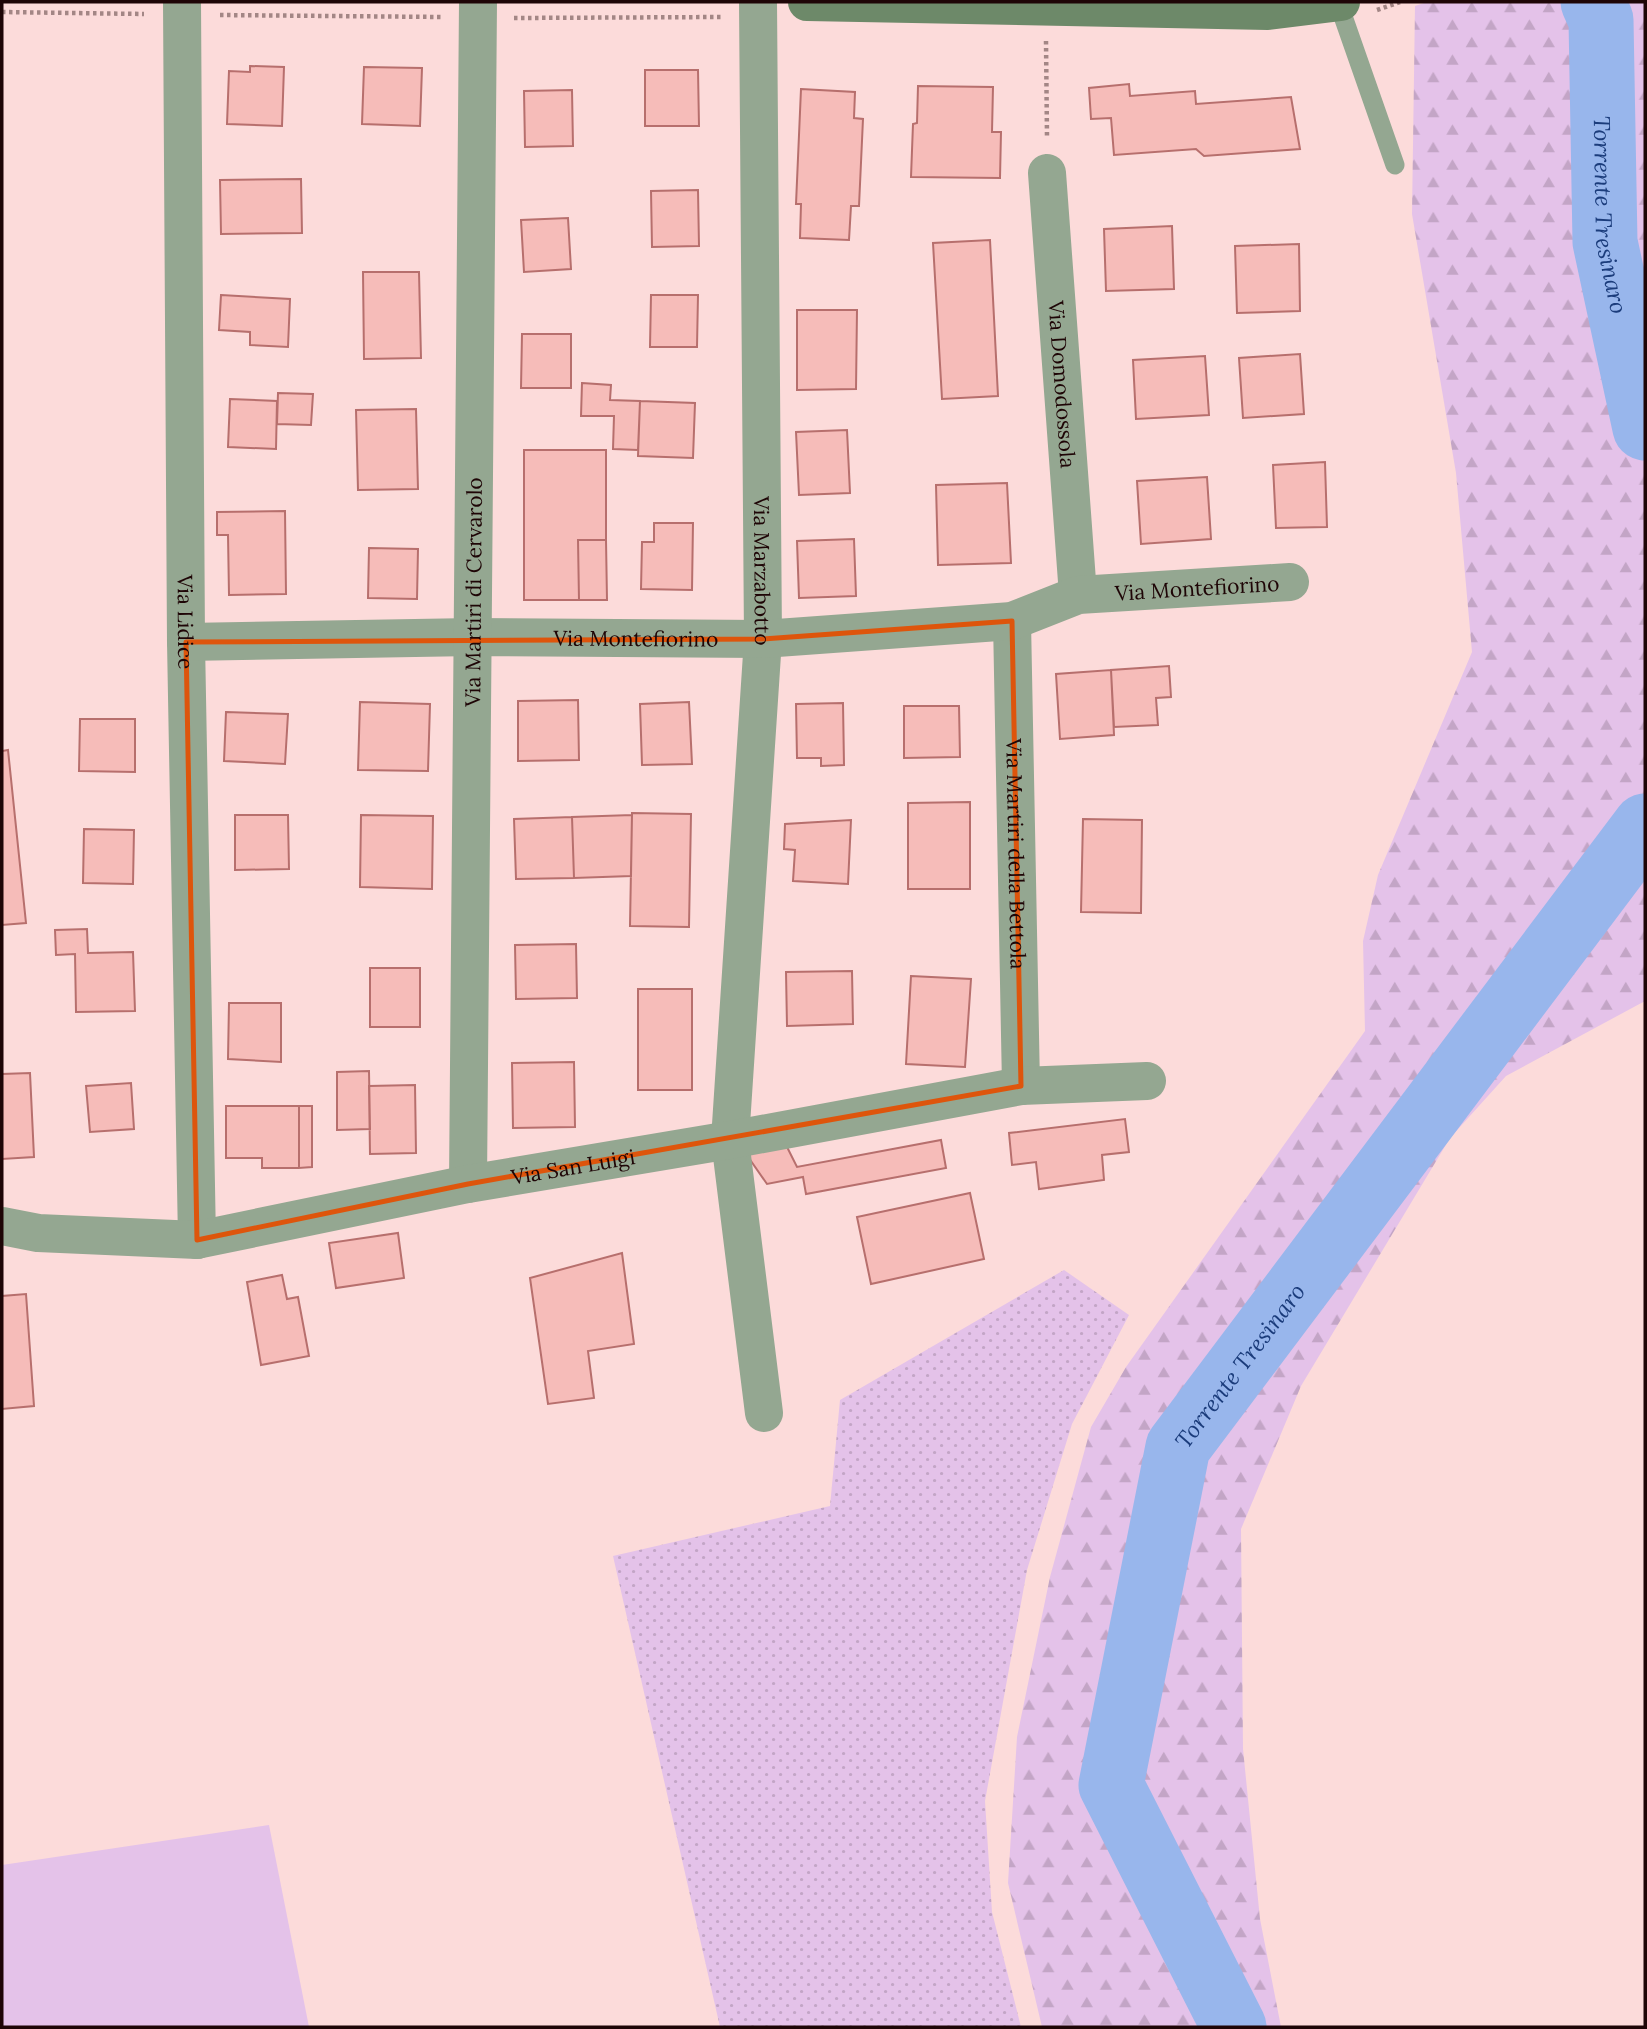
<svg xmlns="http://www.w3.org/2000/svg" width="1647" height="2029" viewBox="0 0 1647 2029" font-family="Lora,serif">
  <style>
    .grass { fill: url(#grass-dots) }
    .forest { fill: url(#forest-firs) }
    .park { fill: #e4c2e9 }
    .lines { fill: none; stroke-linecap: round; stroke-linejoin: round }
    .river { stroke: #98b6ec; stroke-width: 65 }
    .building { fill: #f6bcb9; stroke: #b76f6d; stroke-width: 2 }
    .path { stroke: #a38685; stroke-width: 4.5; stroke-dasharray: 3.5 3.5; stroke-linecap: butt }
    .lane { stroke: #94a791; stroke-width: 19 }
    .street { stroke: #94a791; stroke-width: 38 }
    .secondary { stroke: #6d8969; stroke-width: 38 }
    .marked { fill: none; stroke: #de550c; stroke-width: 5; stroke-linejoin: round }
    .labels { text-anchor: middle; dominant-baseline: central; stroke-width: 5; stroke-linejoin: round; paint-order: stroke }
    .street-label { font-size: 21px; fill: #1e0506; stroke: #fcdbda }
    .water-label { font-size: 23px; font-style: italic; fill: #1b3c7b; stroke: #fcdbda }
  </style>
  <defs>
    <pattern id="grass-dots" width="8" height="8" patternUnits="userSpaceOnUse" patternTransform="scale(1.75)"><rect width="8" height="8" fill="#e4c2e9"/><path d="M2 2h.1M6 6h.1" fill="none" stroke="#c3a5c6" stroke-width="1.8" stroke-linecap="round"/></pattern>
    <pattern id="forest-firs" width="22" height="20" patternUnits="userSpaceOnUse" patternTransform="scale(1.75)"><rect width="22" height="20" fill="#e4c2e9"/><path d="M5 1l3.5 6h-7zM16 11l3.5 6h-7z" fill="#c3a5c6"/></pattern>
  </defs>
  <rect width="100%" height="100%" fill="#fcdbda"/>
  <path class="grass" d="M 1064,1270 L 1129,1315 L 1072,1424 L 1027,1570 L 985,1801 L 992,1912 L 1021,2027 L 720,2027 L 613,1556 L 830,1506 L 840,1400 Z"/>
  <path class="forest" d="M 1427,2 L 1645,2 L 1645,1001 L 1506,1076 L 1450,1138 L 1301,1386 L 1241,1529 L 1243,1749 L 1260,1919 L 1281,2027 L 1042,2027 L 1008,1883 L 1017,1737 L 1050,1577 L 1091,1427 L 1126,1367 L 1365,1031 L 1363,941 L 1378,875 L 1472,652 L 1456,473 L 1412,214 L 1415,6 Z"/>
  <path class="park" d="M 269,1825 L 309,2027 L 2,2027 L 2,1865 Z"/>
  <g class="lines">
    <g class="river">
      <path id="s1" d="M 1593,2 L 1601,20 L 1605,242 L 1645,428"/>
      <path id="s2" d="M 1234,2027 L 1111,1785 L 1178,1447 L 1645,826"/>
    </g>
  </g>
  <path class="building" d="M 250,66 L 284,67 L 282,126 L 227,124 L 229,71 L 250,72 Z
    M 364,67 L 422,68 L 420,126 L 362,124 Z
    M 645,70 L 698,70 L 699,126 L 645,126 Z
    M 1129,84 L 1130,96 L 1195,91 L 1196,104 L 1291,97 L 1300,149 L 1204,156 L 1196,149 L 1114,155 L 1111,118 L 1091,119 L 1089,88 Z
    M 918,86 L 993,87 L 992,132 L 1001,132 L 1000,178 L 911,177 L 913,124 L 917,123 Z
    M 801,89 L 855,92 L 854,118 L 863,119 L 859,206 L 851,206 L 849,240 L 800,238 L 801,204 L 796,204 Z
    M 572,90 L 573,146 L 525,147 L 524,91 Z
    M 301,179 L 302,233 L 221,234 L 220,180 Z
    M 698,190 L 699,246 L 652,247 L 651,191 Z
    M 568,218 L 571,269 L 524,272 L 521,220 Z
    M 1172,226 L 1174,289 L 1106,291 L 1104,229 Z
    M 990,240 L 998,396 L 942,399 L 933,243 Z
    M 1299,244 L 1300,311 L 1237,313 L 1235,246 Z
    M 363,272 L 419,272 L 421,358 L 364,359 Z
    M 221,295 L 290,299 L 288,347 L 250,345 L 250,332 L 219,330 Z
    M 651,295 L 698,295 L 697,347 L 650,347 Z
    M 797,310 L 857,310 L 856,389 L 797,390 Z
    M 522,334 L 571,334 L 571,388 L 521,388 Z
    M 1300,354 L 1304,414 L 1243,418 L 1239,358 Z
    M 1205,356 L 1209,415 L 1136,419 L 1133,360 Z
    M 582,383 L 611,385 L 610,400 L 640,401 L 638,450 L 613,449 L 614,416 L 581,416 Z
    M 278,393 L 313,394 L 311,425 L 277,424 Z
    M 230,399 L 277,401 L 276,449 L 228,447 Z
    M 640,401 L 695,403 L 693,458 L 638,456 Z
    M 416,409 L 418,489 L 358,490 L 356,410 Z
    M 847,430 L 850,493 L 799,495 L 796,432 Z
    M 524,450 L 606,450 L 606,540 L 578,540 L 579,600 L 524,600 Z
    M 1325,462 L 1327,527 L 1276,528 L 1273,465 Z
    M 1207,477 L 1211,539 L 1141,544 L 1137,481 Z
    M 1007,483 L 1011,563 L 938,565 L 936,485 Z
    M 285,511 L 286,594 L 229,595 L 228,535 L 217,535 L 217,512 Z
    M 654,523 L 693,523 L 692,590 L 641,589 L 642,542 L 654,542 Z
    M 854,539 L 856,596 L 799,598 L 797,541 Z
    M 578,540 L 606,540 L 607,600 L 579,600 Z
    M 369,548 L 418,549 L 417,599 L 368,598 Z
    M 1169,666 L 1171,697 L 1156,698 L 1158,725 L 1114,727 L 1111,670 Z
    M 1111,670 L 1114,735 L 1060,739 L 1056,674 Z
    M 578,700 L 579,760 L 518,761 L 518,701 Z
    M 360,702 L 430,704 L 428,771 L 358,770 Z
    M 689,702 L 692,764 L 642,765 L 640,704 Z
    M 843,703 L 844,765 L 821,766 L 821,758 L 797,758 L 796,704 Z
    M 904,706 L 959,706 L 960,757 L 904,758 Z
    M 226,712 L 288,714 L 285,764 L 224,761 Z
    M 80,719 L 135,719 L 135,772 L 79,771 Z
    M 8,750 L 26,923 L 2,925 L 2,751 Z
    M 970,802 L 970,889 L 908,889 L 908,803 Z
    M 632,813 L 691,814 L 689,927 L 630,926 Z
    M 235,815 L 288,815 L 289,869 L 235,870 Z
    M 361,815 L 433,816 L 432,889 L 360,887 Z
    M 632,815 L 631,876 L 574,878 L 572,817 Z
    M 572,817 L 574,878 L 516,879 L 514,819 Z
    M 1083,819 L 1142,820 L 1141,913 L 1081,912 Z
    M 851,820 L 848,884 L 793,881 L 795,850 L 784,849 L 785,824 Z
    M 84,829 L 134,830 L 133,884 L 83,883 Z
    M 87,929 L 88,953 L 133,952 L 135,1011 L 76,1012 L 75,954 L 56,955 L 55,930 Z
    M 576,944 L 577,998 L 516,999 L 515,945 Z
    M 370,968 L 420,968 L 420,1027 L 370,1027 Z
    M 852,971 L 853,1024 L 787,1026 L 786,972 Z
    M 911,976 L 971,979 L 965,1067 L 906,1064 Z
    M 638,989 L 692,989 L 692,1090 L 638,1090 Z
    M 229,1003 L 281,1003 L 281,1062 L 228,1059 Z
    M 574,1062 L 575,1127 L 513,1128 L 512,1063 Z
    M 369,1071 L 370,1129 L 337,1130 L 337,1072 Z
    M 30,1073 L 34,1157 L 2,1159 L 2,1074 Z
    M 131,1083 L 134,1129 L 90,1132 L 86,1086 Z
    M 415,1085 L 416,1153 L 370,1154 L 369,1086 Z
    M 226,1106 L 299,1106 L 299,1168 L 262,1168 L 262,1158 L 226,1158 Z
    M 299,1106 L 312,1106 L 312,1167 L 299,1168 Z
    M 1125,1119 L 1129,1152 L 1102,1155 L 1104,1180 L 1039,1189 L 1036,1162 L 1012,1165 L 1009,1133 Z
    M 941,1140 L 946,1168 L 806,1194 L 803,1177 L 767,1184 L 744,1151 L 785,1143 L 797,1167 Z
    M 970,1193 L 984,1259 L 871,1284 L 857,1217 Z
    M 398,1233 L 404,1278 L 336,1288 L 329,1243 Z
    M 622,1253 L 634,1344 L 588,1351 L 594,1398 L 548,1404 L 530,1278 Z
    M 282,1275 L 287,1299 L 298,1297 L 309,1356 L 261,1365 L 247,1282 Z
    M 26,1294 L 34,1406 L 2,1409 L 2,1296 Z"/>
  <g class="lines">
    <path class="path" d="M 1377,10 L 1400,2
      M 2,12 L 144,14
      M 220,15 L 442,17
      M 514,18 L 722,17
      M 1046,41 L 1047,137"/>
    <path class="lane" d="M 1338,2 L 1395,165"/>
    <g class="street">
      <path id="s3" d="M 182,2 L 186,642 L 197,1240"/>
      <path id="s4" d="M 758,2 L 763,639 L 730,1140 L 764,1413"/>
      <path id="s5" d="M 1047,173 L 1078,595"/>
      <path id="s6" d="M 1012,621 L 1021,1086"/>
      <path id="s7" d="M 186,642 L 473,637 L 763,639 L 1012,621 L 1078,595 L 1290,582"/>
      <path id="s8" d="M 468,1184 L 478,2"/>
      <path id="s9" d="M 2,1226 L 38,1233 L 197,1240 L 468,1184 L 730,1140 L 1021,1086 L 1147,1081"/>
    </g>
    <path class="secondary" d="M 807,2 L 1268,11 L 1341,2"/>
  </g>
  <path class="marked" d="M 1012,621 L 1021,1086 L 468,1184 L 197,1240 L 186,642 L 763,639 Z"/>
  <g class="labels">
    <g class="street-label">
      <text stroke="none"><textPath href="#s5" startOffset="212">Via Domodossola</textPath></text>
      <text stroke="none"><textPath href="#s4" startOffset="569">Via Marzabotto</textPath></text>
      <text stroke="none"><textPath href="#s7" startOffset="1017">Via Montefiorino</textPath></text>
      <text stroke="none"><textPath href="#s8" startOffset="592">Via Martiri di Cervarolo</textPath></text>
      <text stroke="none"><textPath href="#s3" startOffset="620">Via Lidice</textPath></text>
      <text stroke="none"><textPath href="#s7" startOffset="450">Via Montefiorino</textPath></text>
      <text stroke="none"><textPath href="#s6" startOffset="233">Via Martiri della Bettola</textPath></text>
      <text stroke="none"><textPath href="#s9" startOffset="579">Via San Luigi</textPath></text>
    </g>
    <g class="water-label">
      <text stroke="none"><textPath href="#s1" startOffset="215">Torrente Tresinaro</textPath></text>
      <text stroke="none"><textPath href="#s2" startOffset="718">Torrente Tresinaro</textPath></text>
    </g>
  </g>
  <rect width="1647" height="2029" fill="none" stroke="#1e0506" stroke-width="7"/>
</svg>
